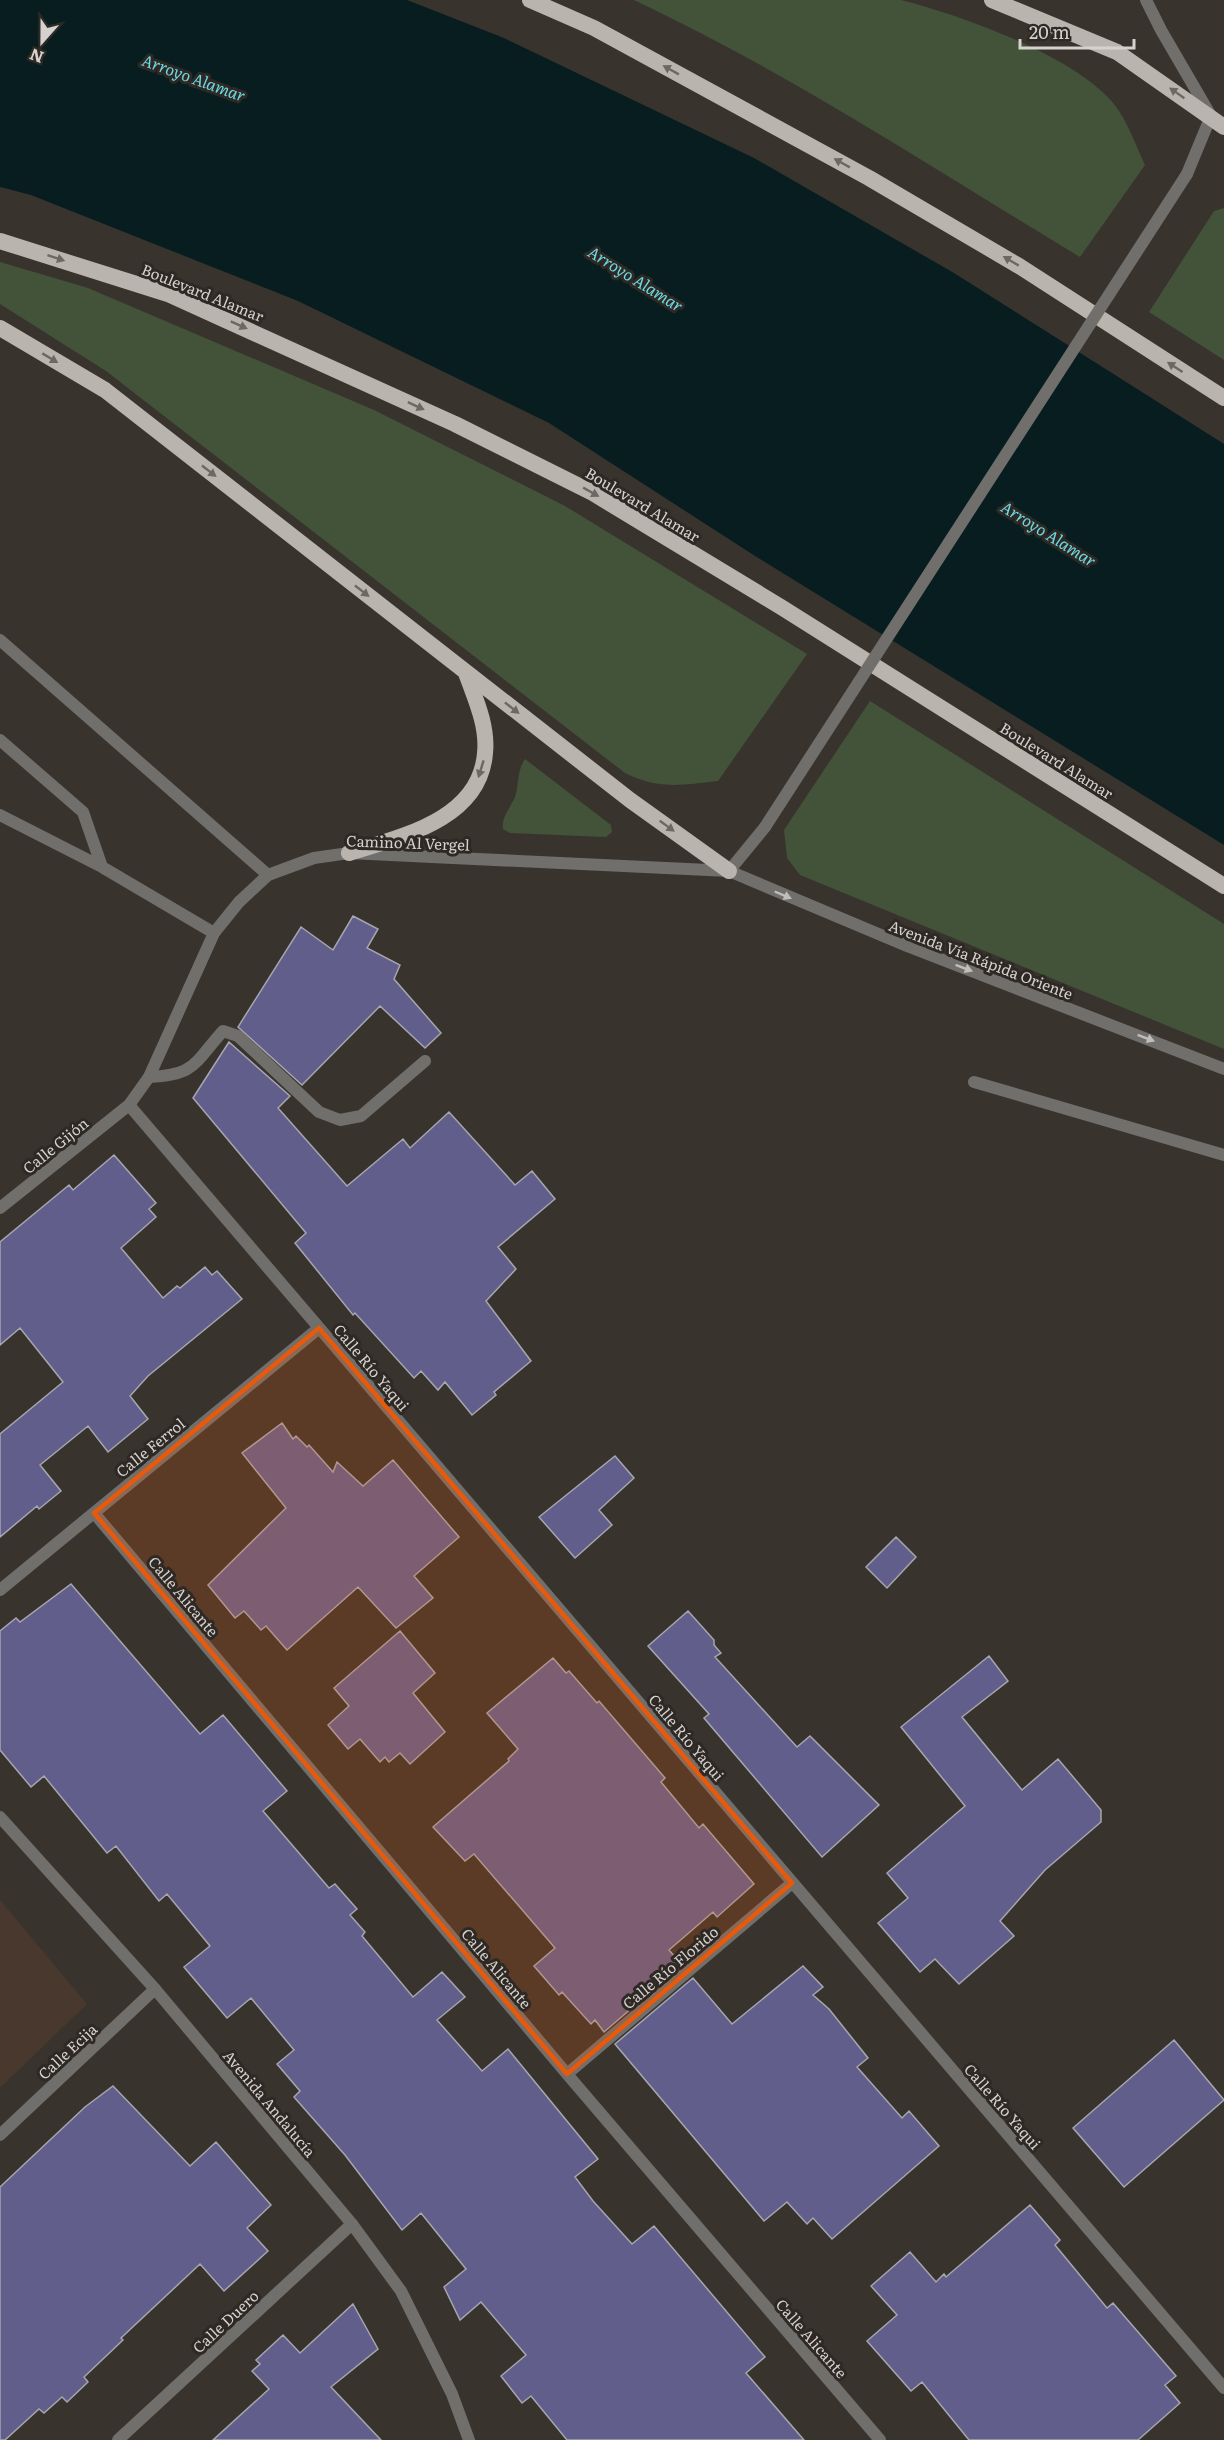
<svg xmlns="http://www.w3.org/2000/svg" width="1224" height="2440" viewBox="0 0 1224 2440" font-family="Literata,serif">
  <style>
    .education { fill: #48382d }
    .green { fill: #42533a }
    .water { fill: #071d20 }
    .building { fill: #625e8b; stroke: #a6a6ae; stroke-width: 1.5 }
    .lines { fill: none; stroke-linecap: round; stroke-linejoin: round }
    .service { stroke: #716f6c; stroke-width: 12 }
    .minor { stroke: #716f6c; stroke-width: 12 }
    .tertiary { stroke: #716f6c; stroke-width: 12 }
    .trunk { stroke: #bab4ae; stroke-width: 16 }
    .tertiary-bridge { stroke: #716f6c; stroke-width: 12 }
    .oneway { fill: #6d6862 }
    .oneway2 { fill: #c1bdba }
    .marked { fill: #e8590c; fill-opacity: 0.2; stroke: #e8590c; stroke-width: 4.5; stroke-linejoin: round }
    .labels { text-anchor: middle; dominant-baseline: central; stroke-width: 6; stroke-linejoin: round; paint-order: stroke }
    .street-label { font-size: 15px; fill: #d5d1ce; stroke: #2e2924 }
    .water-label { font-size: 16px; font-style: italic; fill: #6cd9e4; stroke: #2e2924 }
  </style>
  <rect width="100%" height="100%" fill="#39332e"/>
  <path class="education" d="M 0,1900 L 87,2004 L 0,2088 Z"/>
  <path class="green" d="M 634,0 L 901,0 C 960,15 1086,59 1119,111 C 1130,128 1137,148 1145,165 L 1080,257 C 934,169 789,73 634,0 Z
    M 1224,208 L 1224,360 L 1149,312 L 1214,211 Z
    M 0,262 L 88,288 L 374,410 L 565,506 L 807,654 L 718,781 C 680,785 660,790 625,773 L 106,371 L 0,304 Z
    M 870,701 L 1224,924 L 1224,1049 L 800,875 L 787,858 L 784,830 Z
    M 525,759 L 611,825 L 612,832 L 606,837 L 510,833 L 503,829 C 501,818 510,808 515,797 C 519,785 517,770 525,759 Z"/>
  <path class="water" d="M 0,0 L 407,0 L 504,38 L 754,158 L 954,273 L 1224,444 L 1224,845 L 752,554 L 549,423 L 298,301 L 31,195 L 0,187 Z"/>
  <path class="building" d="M 353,916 L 378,929 L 367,948 L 400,965 L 394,979 L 441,1033 L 425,1048 L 380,1006 L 302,1085 L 238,1027 L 301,927 L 333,950 Z
    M 229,1042 L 290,1096 L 278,1108 L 347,1186 L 403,1139 L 410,1148 L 449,1112 L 515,1185 L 532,1171 L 555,1199 L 498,1247 L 516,1269 L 486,1301 L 531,1361 L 494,1392 L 496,1395 L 472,1415 L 445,1382 L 438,1390 L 421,1371 L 414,1378 L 355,1313 L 353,1315 L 295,1243 L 306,1233 L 193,1098 Z
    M 114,1155 L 156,1203 L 149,1209 L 156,1217 L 121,1248 L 163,1298 L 177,1286 L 180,1288 L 205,1267 L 212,1275 L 217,1271 L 242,1299 L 148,1376 L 130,1396 L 148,1419 L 108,1452 L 88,1426 L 40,1465 L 61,1491 L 39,1509 L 37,1506 L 0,1537 L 0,1434 L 63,1382 L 20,1328 L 0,1345 L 0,1242 L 69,1185 L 73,1190 Z
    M 282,1423 L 293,1439 L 296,1436 L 307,1447 L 309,1445 L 333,1472 L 337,1462 L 363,1486 L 393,1460 L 459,1537 L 414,1576 L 433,1598 L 396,1628 L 358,1587 L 287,1650 L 266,1626 L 261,1630 L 244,1611 L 235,1618 L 208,1585 L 286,1508 L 242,1453 Z
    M 615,1456 L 634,1478 L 599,1510 L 612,1525 L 575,1558 L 539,1517 Z
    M 896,1537 L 916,1557 L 887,1588 L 866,1567 Z
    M 71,1584 L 200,1734 L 223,1715 L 287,1791 L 263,1811 L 329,1888 L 335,1884 L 357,1909 L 350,1915 L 365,1932 L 362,1936 L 413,1997 L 442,1972 L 465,1997 L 437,2020 L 482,2071 L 508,2049 L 598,2159 L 575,2177 L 593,2201 L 632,2244 L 654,2226 L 765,2357 L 746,2373 L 804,2440 L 567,2440 L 531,2396 L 522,2403 L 501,2376 L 526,2355 L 481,2302 L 460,2320 L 444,2287 L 466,2269 L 421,2213 L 402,2230 L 345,2155 L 294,2097 L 300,2091 L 277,2064 L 294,2050 L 251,1998 L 227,2018 L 184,1967 L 210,1946 L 167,1894 L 159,1901 L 116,1846 L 107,1853 L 44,1776 L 31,1787 L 0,1750 L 0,1631 L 16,1618 L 20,1622 Z
    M 688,1611 L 714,1640 L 714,1645 L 721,1653 L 715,1657 L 797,1747 L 810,1736 L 879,1805 L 822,1857 L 704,1718 L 709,1714 L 648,1646 Z
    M 400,1631 L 435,1673 L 413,1693 L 445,1732 L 410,1764 L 400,1753 L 389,1762 L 385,1757 L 380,1762 L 360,1739 L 348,1749 L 328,1725 L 349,1706 L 334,1688 Z
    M 989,1656 L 1008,1681 L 962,1717 L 1022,1790 L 1058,1759 L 1101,1810 L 1101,1822 L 1045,1870 L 1000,1921 L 1014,1936 L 959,1984 L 935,1959 L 920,1972 L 878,1923 L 908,1898 L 887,1873 L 965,1806 L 901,1727 Z
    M 553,1658 L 566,1673 L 569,1671 L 597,1703 L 599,1701 L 665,1778 L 661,1782 L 699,1828 L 703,1824 L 754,1884 L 717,1917 L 713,1912 L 669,1950 L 682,1965 L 604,2032 L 595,2020 L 591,2024 L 562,1992 L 559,1995 L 534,1966 L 555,1948 L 474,1854 L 465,1861 L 433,1827 L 509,1761 L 508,1759 L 518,1749 L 487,1713 Z
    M 803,1966 L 823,1987 L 813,1995 L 829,2009 L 868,2058 L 857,2067 L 902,2118 L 909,2111 L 939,2146 L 832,2239 L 813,2218 L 807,2224 L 787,2202 L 764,2221 L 615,2044 L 693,1978 L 732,2024 Z
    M 1174,2040 L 1224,2100 L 1124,2187 L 1073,2128 Z
    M 113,2086 L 190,2166 L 216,2142 L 271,2205 L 247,2228 L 268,2251 L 224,2291 L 200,2264 L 121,2338 L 123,2340 L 84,2377 L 88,2382 L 67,2402 L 62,2397 L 44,2413 L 39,2409 L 5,2440 L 0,2440 L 0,2187 L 85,2107 Z
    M 1030,2205 L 1060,2240 L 1055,2245 L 1107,2308 L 1113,2303 L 1176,2376 L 1165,2385 L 1180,2403 L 1138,2440 L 969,2440 L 922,2382 L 911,2391 L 867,2341 L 897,2315 L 871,2286 L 910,2252 L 936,2282 L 944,2274 L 946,2277 Z
    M 353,2304 L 378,2349 L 331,2387 L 381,2440 L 213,2440 L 269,2389 L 252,2371 L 260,2364 L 256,2360 L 283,2335 L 300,2353 Z"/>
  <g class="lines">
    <path class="service" d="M 0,640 L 268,875
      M 0,740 L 83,812 L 102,867
      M 0,815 L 102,867 L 214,933
      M 149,1077 C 196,1075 194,1063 223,1031 L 238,1036 L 319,1112 L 340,1120 L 361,1116 L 425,1061
      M 974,1082 L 1224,1155"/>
    <path class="minor" d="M 129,1105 L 1224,2388
      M 94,1513 L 567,2074 L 880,2440
      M 0,1590 L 319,1328
      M 567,2074 L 792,1883
      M 0,2135 L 155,1989
      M 118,2440 L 352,2224"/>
    <path class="tertiary" d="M 1146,0 L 1161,30 L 1211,116 L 1187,174
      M 729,871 L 907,946 L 1224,1069
      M 0,1208 L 129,1105 L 149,1077 L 214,933 L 239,902 L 268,875 L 314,858 L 349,853 L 729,871 L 765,827
      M 0,1817 L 155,1989 L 352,2224 L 401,2291 L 452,2394 L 469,2440"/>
    <path class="trunk" d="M 530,0 L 594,28 L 869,178 L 1019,266 L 1224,398
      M 992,0 L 1117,52 L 1224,127
      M 0,241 L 168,294 L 455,424 L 591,492 L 781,607 L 1224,886
      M 0,328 L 105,390 L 630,800 L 729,871
      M 349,853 C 400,837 480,820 485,753 C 488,726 475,698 466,673"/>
    <path class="tertiary-bridge" d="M 765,827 L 1187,174"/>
  </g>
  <defs><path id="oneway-solid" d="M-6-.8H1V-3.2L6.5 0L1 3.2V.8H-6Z" transform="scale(1.5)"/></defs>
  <g class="oneway">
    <use href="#oneway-solid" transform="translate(671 70) rotate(-151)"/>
    <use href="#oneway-solid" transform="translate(1177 93) rotate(-145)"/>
    <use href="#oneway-solid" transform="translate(842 163) rotate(-151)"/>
    <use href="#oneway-solid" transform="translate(56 258) rotate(18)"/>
    <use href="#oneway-solid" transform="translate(1011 261) rotate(-149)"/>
    <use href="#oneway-solid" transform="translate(239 325) rotate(24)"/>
    <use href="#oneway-solid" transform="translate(50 358) rotate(31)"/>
    <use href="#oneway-solid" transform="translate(1175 367) rotate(-147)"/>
    <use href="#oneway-solid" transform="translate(416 406) rotate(25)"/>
    <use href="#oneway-solid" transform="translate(209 471) rotate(38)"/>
    <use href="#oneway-solid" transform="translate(591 492) rotate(29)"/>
    <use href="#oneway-solid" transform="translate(362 591) rotate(38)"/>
    <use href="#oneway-solid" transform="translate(512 708) rotate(38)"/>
    <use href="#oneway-solid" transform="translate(481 769) rotate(107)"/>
    <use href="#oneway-solid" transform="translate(667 826) rotate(36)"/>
  </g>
  <g class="oneway2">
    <use href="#oneway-solid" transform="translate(783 895) rotate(23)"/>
    <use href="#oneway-solid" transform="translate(964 968) rotate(21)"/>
    <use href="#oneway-solid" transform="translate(1146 1038) rotate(21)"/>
  </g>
  <path class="marked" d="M 319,1328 L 792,1883 L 567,2074 L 94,1513 Z"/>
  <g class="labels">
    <g class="street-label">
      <text transform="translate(203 292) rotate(22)">Boulevard Alamar</text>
      <text transform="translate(643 504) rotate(31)">Boulevard Alamar</text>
      <text transform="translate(1057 760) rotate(32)">Boulevard Alamar</text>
      <text transform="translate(408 842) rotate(2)">Camino Al Vergel</text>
      <text transform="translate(981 959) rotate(21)">Avenida Vía Rápida Oriente</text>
      <text transform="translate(55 1145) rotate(-39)">Calle Gijón</text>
      <text transform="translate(372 1367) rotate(50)">Calle Río Yaqui</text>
      <text transform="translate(150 1447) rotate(-39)">Calle Ferrol</text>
      <text transform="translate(184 1596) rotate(50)">Calle Alicante</text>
      <text transform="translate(687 1737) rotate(50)">Calle Río Yaqui</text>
      <text transform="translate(670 1967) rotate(-40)">Calle Río Florido</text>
      <text transform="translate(497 1968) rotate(50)">Calle Alicante</text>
      <text transform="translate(67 2051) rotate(-43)">Calle Ecija</text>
      <text transform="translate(270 2103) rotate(50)">Avenida Andalucía</text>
      <text transform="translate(1003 2106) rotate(49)">Calle Río Yaqui</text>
      <text transform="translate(225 2321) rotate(-43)">Calle Duero</text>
      <text transform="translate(812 2338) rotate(49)">Calle Alicante</text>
    </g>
    <g class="water-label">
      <text transform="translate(194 77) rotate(20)">Arroyo Alamar</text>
      <text transform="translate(636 278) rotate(32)">Arroyo Alamar</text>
      <text transform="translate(1049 533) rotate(32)">Arroyo Alamar</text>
    </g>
  </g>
  <g transform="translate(42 42) rotate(201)" stroke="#2e2924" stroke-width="4.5" paint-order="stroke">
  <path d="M0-4.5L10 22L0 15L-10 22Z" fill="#d5d1ce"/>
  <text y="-9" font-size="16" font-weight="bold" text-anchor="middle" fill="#d5d1ce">N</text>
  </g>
  <path d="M1020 39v9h114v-9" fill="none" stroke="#d5d1ce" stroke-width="3"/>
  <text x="1029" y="39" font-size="18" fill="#d5d1ce" stroke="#2e2924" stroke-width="4.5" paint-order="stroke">20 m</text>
</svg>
